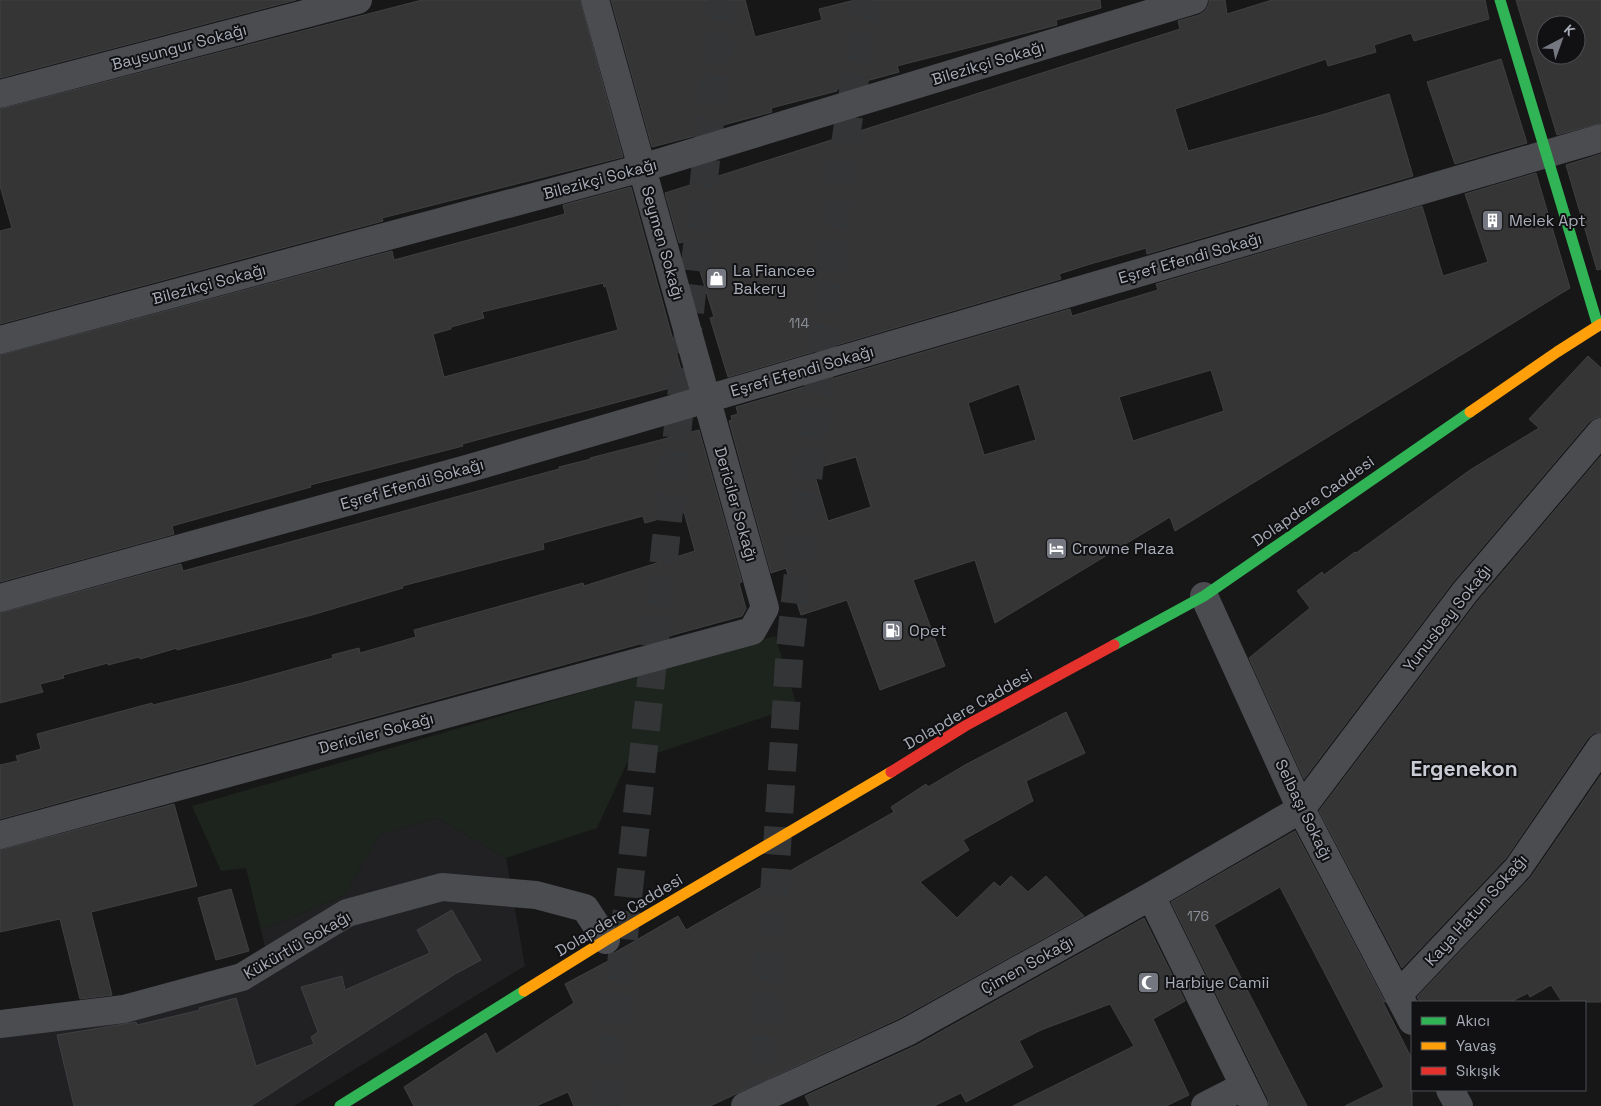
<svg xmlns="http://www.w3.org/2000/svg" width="1601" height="1106" viewBox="0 0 1601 1106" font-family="'Space Grotesk',sans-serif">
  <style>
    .built { fill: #212123 }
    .green { fill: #1d241e }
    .building { fill: #353536; stroke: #3f4043; fill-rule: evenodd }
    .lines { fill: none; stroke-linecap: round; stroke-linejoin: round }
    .primary-tunnel { stroke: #343537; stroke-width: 28; stroke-dasharray: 28 14; stroke-linecap: butt }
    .street { stroke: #4b4c50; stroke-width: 28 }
    .fast { stroke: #30b455; stroke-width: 11 }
    .slow { stroke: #ff9f0a; stroke-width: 11 }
    .jam { stroke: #e5322d; stroke-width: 11 }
    .labels { text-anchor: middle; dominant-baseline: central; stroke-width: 4; stroke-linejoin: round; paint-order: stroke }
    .number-label { font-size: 14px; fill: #8b8f98 }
    .street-label { font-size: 16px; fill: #a8adb8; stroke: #111113 }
    .poi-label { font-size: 16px; fill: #a8adb8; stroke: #111113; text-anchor: start }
    .district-label { font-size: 21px; font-weight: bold; fill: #c9ccd4; stroke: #111113 }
  </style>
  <rect width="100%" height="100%" fill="#171717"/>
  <path class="built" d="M 437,818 L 506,858 L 525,966 L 294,1106 L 0,1106 L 0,1025 L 268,961 L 261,930 L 345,895 L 380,834 Z"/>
  <path class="green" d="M 775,636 L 797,706 L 627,763 L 597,828 L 506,858 L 437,818 L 380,834 L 345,895 L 261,930 L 246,868 L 221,871 L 192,806 Z"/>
  <path class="building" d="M 0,0 L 296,0 L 0,78 Z
    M 422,0 L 580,0 L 623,157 L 382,218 L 383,221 L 0,324 L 0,231 L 12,228 L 0,186 L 0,109 Z
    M 611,0 L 745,0 L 755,37 L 822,20 L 819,9 L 855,0 L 1100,0 L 1101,8 L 1056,20 L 1057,25 L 897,66 L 899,72 L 837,89 L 837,91 L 771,108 L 772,112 L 697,132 L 698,135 L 652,147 Z
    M 1209,0 L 1225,0 L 1227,14 L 1272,0 L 1485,0 L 1489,19 L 1414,41 L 1411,33 L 1374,45 L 1376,52 L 1328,66 L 1326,59 L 1175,109 L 1188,151 L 1325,114 L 1389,94 L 1413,176 L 1147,254 L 1146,248 L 1087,265 L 1059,274 L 1061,279 L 728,377 L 710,318 L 714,317 L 697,261 L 694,261 L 688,241 L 679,243 L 665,193 L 1180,29 L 1178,21 L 1199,15 L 1205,11 L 1209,4 Z
    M 1516,0 L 1601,0 L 1601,123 L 1557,135 ZM 1546,25 L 1576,25 L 1576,55 L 1546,55 Z
    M 1501,59 L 1527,143 L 1455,164 L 1427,82 Z
    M 1601,154 L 1601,269 L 1597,270 L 1566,165 Z
    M 1536,173 L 1570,288 L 1175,531 L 1170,517 L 995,623 L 975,560 L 913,580 L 945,666 L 880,690 L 847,600 L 801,615 L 786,568 L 771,573 L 729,421 L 732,420 L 731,416 L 738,414 L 736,407 L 1070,309 L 1072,316 L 1158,290 L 1156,284 L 1422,206 L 1443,276 L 1488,262 L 1465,194 ZM 1211,370 L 1224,411 L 1133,441 L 1119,397 ZM 1019,384 L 1036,440 L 984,455 L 968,403 ZM 856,457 L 871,507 L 828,521 L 813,469 Z
    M 631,187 L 685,384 L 499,434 L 462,444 L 463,446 L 310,485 L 311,487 L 172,526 L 174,534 L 0,582 L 0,355 L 392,251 L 394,260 L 565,214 L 563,205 ZM 603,283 L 604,287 L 606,286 L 618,330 L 444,377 L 433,334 L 451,329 L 451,327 L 484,318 L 482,312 Z
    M 1588,356 L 1601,368 L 1601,417 L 1595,418 L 1589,422 L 1453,582 L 1304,779 L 1249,658 L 1310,608 L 1297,591 L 1322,572 L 1324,575 L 1355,552 L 1356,553 L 1470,470 L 1539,428 L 1529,419 Z
    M 699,430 L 742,582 L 739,583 L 746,609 L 742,616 L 0,819 L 0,765 L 18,761 L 16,756 L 41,749 L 37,734 L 152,703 L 153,705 L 242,683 L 333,658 L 332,655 L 359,648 L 360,653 L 416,637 L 414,630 L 583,583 L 584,586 L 695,551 L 684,512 L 645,523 L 643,516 L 543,543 L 544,549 L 402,586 L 403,588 L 312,615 L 177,650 L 177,648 L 140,659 L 139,657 L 108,665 L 108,663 L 63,675 L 64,678 L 40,684 L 43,692 L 0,703 L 0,613 L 181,564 L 183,571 L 559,469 L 559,467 L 591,459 L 590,458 Z
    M 1601,456 L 1601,732 L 1594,733 L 1588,738 L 1506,858 L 1402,968 L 1319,811 L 1477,602 Z
    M 1066,712 L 1085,753 L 1026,781 L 1033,801 L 963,840 L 969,850 L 920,882 L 957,918 L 994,882 L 1000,887 L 1011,876 L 1028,892 L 1046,876 L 1084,916 L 900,1018 L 710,1106 L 574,1106 L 568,1092 L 536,1106 L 414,1106 L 404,1087 L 486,1033 L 496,1054 L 574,1003 L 565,984 L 612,959 L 610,956 L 614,953 L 678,916 L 686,930 L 894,812 L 891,807 L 926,784 L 928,787 L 965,765 Z
    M 1601,775 L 1601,1002 L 1562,1002 L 1551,985 L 1530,997 L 1528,993 L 1510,1002 L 1420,1002 L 1417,997 L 1531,877 Z
    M 174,804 L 197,886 L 91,912 L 112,995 L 80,999 L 60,919 L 0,932 L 0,850 Z
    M 1295,831 L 1385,1002 L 1383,1002 L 1412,1059 L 1412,1106 L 1345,1106 L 1384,1087 L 1280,887 L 1214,925 L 1307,1106 L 1269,1106 L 1268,1099 L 1171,902 Z
    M 231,889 L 249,951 L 216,960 L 198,898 Z
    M 452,910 L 481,960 L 455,974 L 251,1106 L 74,1106 L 57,1035 L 136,1022 L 137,1025 L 200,1010 L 199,1008 L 236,998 L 256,1066 L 314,1044 L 311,1037 L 318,1032 L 301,987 L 342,976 L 345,990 L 430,953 L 417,930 Z
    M 1144,918 L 1185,1001 L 1153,1019 L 1189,1095 L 1166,1106 L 1013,1106 L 1134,1046 L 1110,1004 L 1041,1030 L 1019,1041 L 1033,1067 L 966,1102 L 961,1093 L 934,1106 L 810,1106 L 805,1096 L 915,1046 Z"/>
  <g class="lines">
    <path class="primary-tunnel" d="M 606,1106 L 723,0
      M 758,1106 L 763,1064 L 790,647 L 843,157 L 867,0"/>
    <path class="street" d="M 0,94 L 358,0
      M 0,340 L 642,168 L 1194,0
      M 1204,596 L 1301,809 L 1412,1021
      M 0,598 L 470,468 L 1601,138
      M 0,835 L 752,631 L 765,608 L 595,0
      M 1151,896 L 1254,1106
      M 1398,995 L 1518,868 L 1601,747
      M 0,1024 L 124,1009 L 242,977 L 347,913 L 442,887 L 536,895 L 585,908 L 606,940
      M 1450,1090 L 1459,1106
      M 745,1106 L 907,1032 L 1151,896 L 1301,809 L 1465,592 L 1601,432
      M 1205,1106 L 1244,1086"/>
    <path class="fast" d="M 1500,0 L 1598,326
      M 1114,645 L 1204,596 L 1470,412
      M 340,1106 L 524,991"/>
    <path class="slow" d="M 1470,412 L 1557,352 L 1601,324
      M 524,991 L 606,940 L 891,772"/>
    <path class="jam" d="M 891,772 L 965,726 L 1114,645"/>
  </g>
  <defs>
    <symbol id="building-square" viewBox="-11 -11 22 22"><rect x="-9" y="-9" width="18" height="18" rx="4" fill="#757880" stroke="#111113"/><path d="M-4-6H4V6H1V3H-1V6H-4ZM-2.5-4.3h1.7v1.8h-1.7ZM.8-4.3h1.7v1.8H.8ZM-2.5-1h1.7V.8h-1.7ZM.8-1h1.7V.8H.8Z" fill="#fff"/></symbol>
    <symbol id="shop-square" viewBox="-11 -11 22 22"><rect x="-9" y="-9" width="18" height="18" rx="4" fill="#757880" stroke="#111113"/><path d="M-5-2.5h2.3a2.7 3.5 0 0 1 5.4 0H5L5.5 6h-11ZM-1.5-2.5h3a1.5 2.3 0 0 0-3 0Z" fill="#fff"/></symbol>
    <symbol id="hotel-square" viewBox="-11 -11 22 22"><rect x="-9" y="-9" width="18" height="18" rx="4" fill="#757880" stroke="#111113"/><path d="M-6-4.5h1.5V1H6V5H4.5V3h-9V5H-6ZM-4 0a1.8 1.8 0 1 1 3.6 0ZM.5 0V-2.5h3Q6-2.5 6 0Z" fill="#fff"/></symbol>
    <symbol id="fuel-square" viewBox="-11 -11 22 22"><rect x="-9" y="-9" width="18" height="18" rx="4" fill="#757880" stroke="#111113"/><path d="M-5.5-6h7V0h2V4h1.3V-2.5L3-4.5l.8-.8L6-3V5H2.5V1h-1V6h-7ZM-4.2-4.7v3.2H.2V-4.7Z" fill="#fff"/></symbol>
    <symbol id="mosque-square" viewBox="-11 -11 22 22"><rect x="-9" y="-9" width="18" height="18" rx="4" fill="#757880" stroke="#111113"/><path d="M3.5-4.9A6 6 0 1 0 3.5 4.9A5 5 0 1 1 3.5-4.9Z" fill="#fff"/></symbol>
  </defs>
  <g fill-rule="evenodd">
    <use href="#building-square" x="1480" y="208" width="25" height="25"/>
    <use href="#shop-square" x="704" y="266" width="25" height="25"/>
    <use href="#hotel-square" x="1044" y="536" width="25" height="25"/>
    <use href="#fuel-square" x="880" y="618" width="25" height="25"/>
    <use href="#mosque-square" x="1136" y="970" width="25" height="25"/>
  </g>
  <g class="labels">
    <g class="number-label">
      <text x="799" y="323">114</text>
      <text x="1198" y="916">176</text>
    </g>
    <g class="street-label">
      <text transform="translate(179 47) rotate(-15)">Baysungur Sokağı</text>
      <text transform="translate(988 63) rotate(-17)">Bilezikçi Sokağı</text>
      <text transform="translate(600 179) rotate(-15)">Bilezikçi Sokağı</text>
      <text transform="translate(663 243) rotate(74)">Seymen Sokağı</text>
      <text transform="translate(1190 258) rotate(-16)">Eşref Efendi Sokağı</text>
      <text transform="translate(209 284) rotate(-15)">Bilezikçi Sokağı</text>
      <text transform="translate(802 371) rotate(-16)">Eşref Efendi Sokağı</text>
      <text transform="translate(412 484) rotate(-16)">Eşref Efendi Sokağı</text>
      <text transform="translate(1313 501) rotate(-35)">Dolapdere Caddesi</text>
      <text transform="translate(736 504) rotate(74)">Dericiler Sokağı</text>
      <text transform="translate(1447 618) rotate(-52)">Yunusbey Sokağı</text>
      <text transform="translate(968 709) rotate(-30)">Dolapdere Caddesi</text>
      <text transform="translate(376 733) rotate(-15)">Dericiler Sokağı</text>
      <text transform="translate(1304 810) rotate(64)">Selbaşı Sokağı</text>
      <text transform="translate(1476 910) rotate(-48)">Kaya Hatun Sokağı</text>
      <text transform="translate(619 915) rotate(-31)">Dolapdere Caddesi</text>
      <text transform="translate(297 945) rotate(-30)">Kükürtlü Sokağı</text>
      <text transform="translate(1027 965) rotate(-29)">Çimen Sokağı</text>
    </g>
    <g class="poi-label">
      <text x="1509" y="220">Melek Apt</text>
      <text x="733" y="270">La Fiancee<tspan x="733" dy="18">Bakery</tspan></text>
      <text x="1072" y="548">Crowne Plaza</text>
      <text x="909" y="630">Opet</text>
      <text x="1165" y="982">Harbiye Camii</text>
    </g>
    <g class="district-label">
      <text x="1464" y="768">Ergenekon</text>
    </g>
  </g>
  <rect x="1411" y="1001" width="175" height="90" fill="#111113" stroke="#4d4f55"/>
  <rect x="1421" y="1017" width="25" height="8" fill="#30b455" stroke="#4d4f55"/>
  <text x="1456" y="1026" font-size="15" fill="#a8adb8">Akıcı</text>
  <rect x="1421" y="1042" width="25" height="8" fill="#ff9f0a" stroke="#4d4f55"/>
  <text x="1456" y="1051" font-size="15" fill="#a8adb8">Yavaş</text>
  <rect x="1421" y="1067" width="25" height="8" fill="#e5322d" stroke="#4d4f55"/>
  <text x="1456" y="1076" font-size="15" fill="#a8adb8">Sıkışık</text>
  <g transform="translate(1561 40) rotate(41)"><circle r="24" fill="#111113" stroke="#4d4f55"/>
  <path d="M0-4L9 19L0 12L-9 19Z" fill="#757880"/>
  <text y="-8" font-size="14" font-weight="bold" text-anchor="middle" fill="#a8adb8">K</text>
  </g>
</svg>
